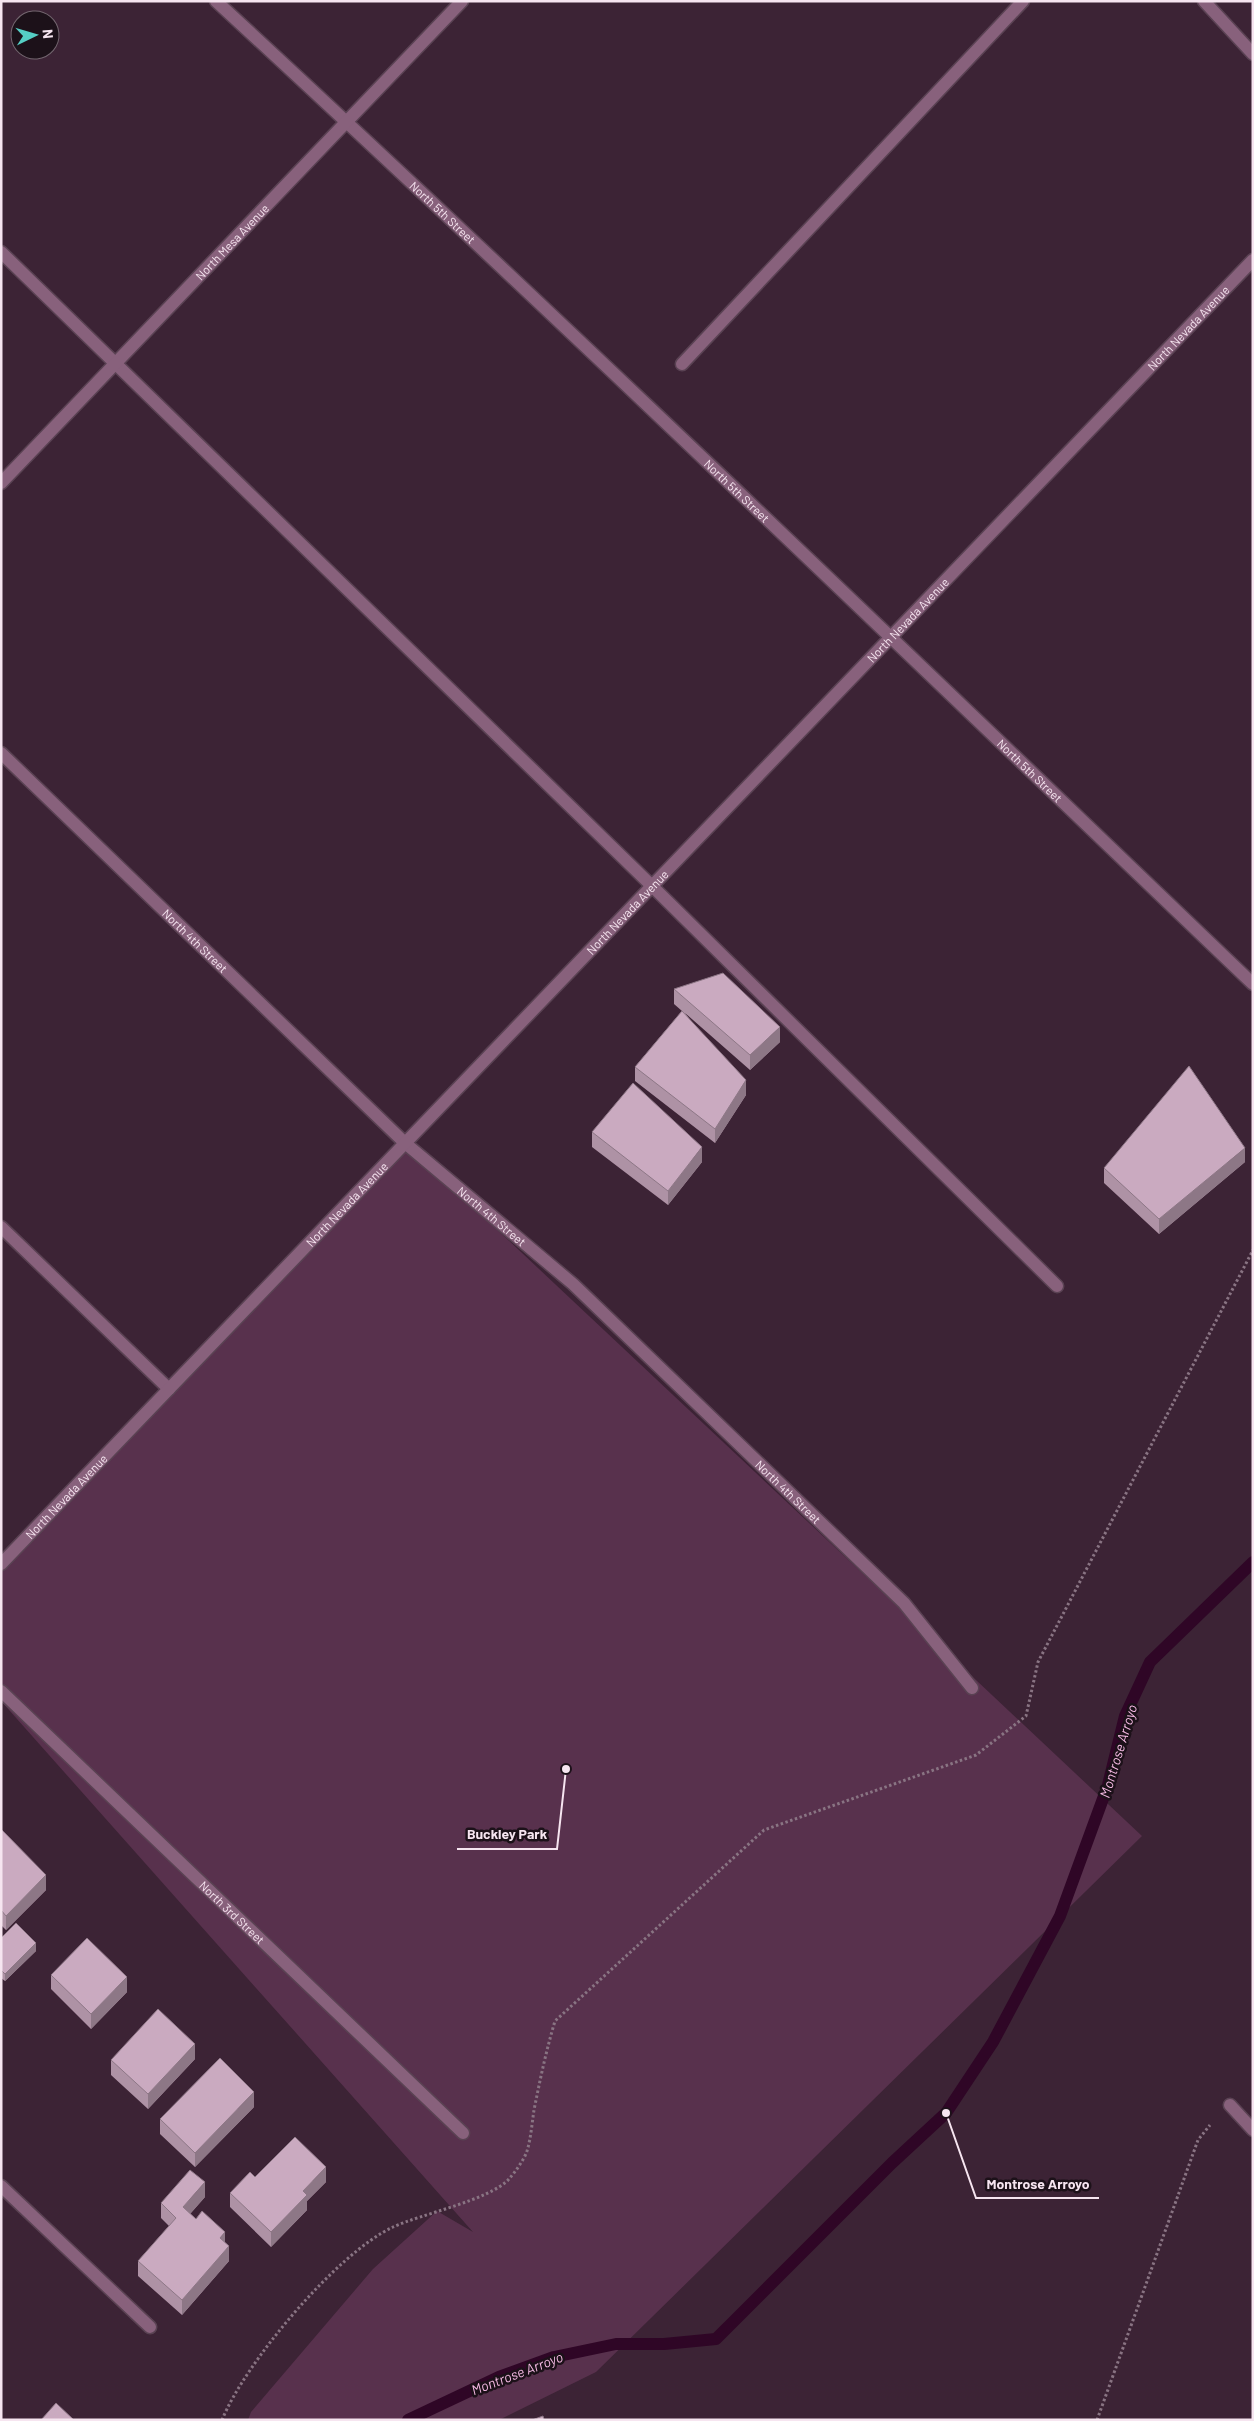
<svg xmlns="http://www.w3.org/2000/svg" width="1254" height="2421" viewBox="0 0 1254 2421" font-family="Barlow,sans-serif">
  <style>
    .green { fill: #58314d }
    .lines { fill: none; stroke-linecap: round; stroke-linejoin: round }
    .stream { stroke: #2f0626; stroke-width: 12 }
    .service-casing { stroke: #5a4253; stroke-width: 15 }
    .minor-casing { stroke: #5a4253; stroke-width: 15 }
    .tertiary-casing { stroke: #5a4253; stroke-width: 15 }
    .path { stroke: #897483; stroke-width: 3; stroke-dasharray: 2.5 2.5; stroke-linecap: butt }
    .service { stroke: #88617c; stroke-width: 12 }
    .minor { stroke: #88617c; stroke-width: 12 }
    .tertiary { stroke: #88617c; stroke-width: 12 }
    .wall { fill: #ae92a5 }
    .shaded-wall { fill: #8d7786 }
    .building { fill: #caaac0; stroke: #8d7786 }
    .labels { text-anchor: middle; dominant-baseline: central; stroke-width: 5; stroke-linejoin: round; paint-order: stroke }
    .street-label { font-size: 12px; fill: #f6e5f0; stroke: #1c1119 }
    .water-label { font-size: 14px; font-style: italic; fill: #f8bce6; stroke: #1c1119 }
    .leader { fill: none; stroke: #f6e5f0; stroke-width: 2 }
    .callout-dot { fill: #f6e5f0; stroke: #1c1119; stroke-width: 2 }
    .callout-label { font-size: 14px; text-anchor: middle; font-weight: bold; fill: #f6e5f0; stroke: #1c1119; stroke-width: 5; stroke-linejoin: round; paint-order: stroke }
  </style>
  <rect width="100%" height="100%" fill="#3c2335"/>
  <path class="green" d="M 405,1143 L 1142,1836 L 596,2372 L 499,2420 L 248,2420 L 251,2412 L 373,2269 L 437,2211 L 473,2232 L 1,1701 L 1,1564 Z"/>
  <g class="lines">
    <path class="stream" d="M 408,2420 L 499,2377 L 554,2357 L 616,2344 L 664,2344 L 716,2339 L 892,2163 L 946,2113 L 993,2042 L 1060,1916 L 1108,1785 L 1125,1716 L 1150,1662 L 1253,1562"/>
    <defs>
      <path id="service" d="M 1,252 L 652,886 L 1057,1286
        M 682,364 L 1023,1
        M 1,1227 L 169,1389
        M 1230,2105 L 1253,2130
        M 1,2186 L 150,2327"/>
      <g id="minor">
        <path id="s1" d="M 216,1 C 566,324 909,655 1253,984"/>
        <path d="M 1204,1 L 1253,54"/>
        <path id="s2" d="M 1,483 L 462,1"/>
        <path id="s3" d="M 1,753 L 405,1143 L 573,1284 L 904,1603 L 972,1688"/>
        <path id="s4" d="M 1,1691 L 463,2133"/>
      </g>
      <g id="tertiary">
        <path id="s5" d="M 1,1564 L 1253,260"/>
      </g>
    </defs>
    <use href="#service" class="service-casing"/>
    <use href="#minor" class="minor-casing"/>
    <use href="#tertiary" class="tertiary-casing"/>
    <path class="path" d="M 222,2420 C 245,2363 337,2253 393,2227 C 421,2214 490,2200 509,2179 C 515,2172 524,2160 527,2151 C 531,2138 532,2123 534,2110 C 540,2080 546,2051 555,2021 L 764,1830 L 976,1755 L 1026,1716 L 1038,1662 L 1253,1250
      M 1097,2420 L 1198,2140 L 1210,2125"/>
    <use href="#service" class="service"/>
    <use href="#minor" class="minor"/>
    <use href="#tertiary" class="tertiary"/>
  </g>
  <path class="wall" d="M 674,989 L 780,1042 L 750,1070 L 685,1013 L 746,1095 L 715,1143 L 635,1081 L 635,1067 L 682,1011 L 674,1004 Z
    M 592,1132 L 702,1162 L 668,1205 L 592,1147 Z
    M 1245,1162 L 1159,1234 L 1104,1183 L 1104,1168 Z
    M 1,1829 L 46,1890 L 6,1930 L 1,1925 Z
    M 1,1938 L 36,1951 L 5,1981 L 1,1978 Z
    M 51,1975 L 127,1992 L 91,2029 L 51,1989 Z
    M 195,2059 L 148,2109 L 111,2075 L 111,2060 Z
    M 254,2107 L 195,2167 L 160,2134 L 160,2119 Z
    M 255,2177 L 326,2182 L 307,2201 L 307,2210 L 271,2247 L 230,2207 L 230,2193 Z
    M 205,2197 L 190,2214 L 225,2243 L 229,2261 L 182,2315 L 138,2276 L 138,2261 L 169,2226 L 161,2218 L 161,2203 Z"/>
  <path class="shaded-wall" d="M 780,1027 L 780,1042 L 750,1070 L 750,1055 Z
    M 746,1080 L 746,1095 L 715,1143 L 715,1129 Z
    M 702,1147 L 702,1162 L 668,1205 L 668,1191 Z
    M 1245,1148 L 1245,1162 L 1159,1234 L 1159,1219 Z
    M 46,1875 L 46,1890 L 6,1930 L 6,1916 Z
    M 36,1943 L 36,1951 L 5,1981 L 5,1974 Z
    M 127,1977 L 127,1992 L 91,2029 L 91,2014 Z
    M 195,2044 L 195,2059 L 148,2109 L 148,2094 Z
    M 254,2092 L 254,2107 L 195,2167 L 195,2153 Z
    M 326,2167 L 326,2182 L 307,2201 L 307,2210 L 271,2247 L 271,2232 L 303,2191 Z
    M 205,2182 L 205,2197 L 183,2222 L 183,2207 Z
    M 225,2232 L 225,2247 L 220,2238 Z
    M 229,2246 L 229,2261 L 182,2315 L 182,2300 Z"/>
  <path class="building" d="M 723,973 L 780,1027 L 750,1055 L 674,989 Z
    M 682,1011 L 746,1080 L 715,1129 L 635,1067 Z
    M 1189,1066 L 1245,1148 L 1159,1219 L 1104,1168 Z
    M 633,1083 L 702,1147 L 668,1191 L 592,1132 Z
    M 1,1829 L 46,1875 L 6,1916 L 1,1910 Z
    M 16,1923 L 36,1943 L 5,1974 L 1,1970 L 1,1938 Z
    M 87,1938 L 127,1977 L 91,2014 L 51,1975 Z
    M 158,2009 L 195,2044 L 148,2094 L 111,2060 Z
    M 220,2058 L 254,2092 L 195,2153 L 160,2119 Z
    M 295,2137 L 326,2167 L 303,2191 L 307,2195 L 271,2232 L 230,2193 L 250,2172 L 255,2177 Z
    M 190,2170 L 205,2182 L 183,2207 L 196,2219 L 202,2211 L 225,2232 L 220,2238 L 229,2246 L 182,2300 L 138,2261 L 176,2218 L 161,2203 Z
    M 56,2403 L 74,2420 L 41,2420 Z
    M 543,2416 L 544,2420 L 532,2420 Z"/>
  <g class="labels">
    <g class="street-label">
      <text stroke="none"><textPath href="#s1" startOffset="310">North 5th Street</textPath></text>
      <text stroke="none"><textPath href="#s2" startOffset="334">North Mesa Avenue</textPath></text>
      <text stroke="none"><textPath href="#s5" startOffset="1714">North Nevada Avenue</textPath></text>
      <text stroke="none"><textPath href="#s1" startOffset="715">North 5th Street</textPath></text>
      <text stroke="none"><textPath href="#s5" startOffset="1309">North Nevada Avenue</textPath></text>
      <text stroke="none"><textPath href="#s1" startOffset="1120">North 5th Street</textPath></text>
      <text stroke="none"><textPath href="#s5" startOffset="904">North Nevada Avenue</textPath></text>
      <text stroke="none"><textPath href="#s3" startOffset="270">North 4th Street</textPath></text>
      <text stroke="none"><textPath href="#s5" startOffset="499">North Nevada Avenue</textPath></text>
      <text stroke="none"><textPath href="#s3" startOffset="675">North 4th Street</textPath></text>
      <text stroke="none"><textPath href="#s3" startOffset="1080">North 4th Street</textPath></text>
      <text stroke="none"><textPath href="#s5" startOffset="94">North Nevada Avenue</textPath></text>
      <text stroke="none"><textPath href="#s4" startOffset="320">North 3rd Street</textPath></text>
    </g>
    <g class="water-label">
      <text transform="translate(1118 1751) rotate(-73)">Montrose Arroyo</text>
      <text transform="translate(517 2373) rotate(-21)">Montrose Arroyo</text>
    </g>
  </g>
  <path class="leader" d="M566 1769L557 1849H457M946 2113L976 2198H1099"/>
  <g class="callout-dot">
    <circle cx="566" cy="1769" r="5"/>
    <circle cx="946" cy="2113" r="5"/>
  </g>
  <g class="callout-label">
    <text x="507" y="1839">Buckley Park</text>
    <text x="1038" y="2189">Montrose Arroyo</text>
  </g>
  <rect width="1254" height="2421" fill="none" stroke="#f6e5f0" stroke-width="5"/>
  <g transform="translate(35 35) rotate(85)"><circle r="24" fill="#1c1119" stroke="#73666f"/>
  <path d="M0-4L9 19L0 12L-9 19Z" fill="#55cec4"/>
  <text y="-8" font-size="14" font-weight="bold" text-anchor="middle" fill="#f6e5f0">N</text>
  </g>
</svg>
